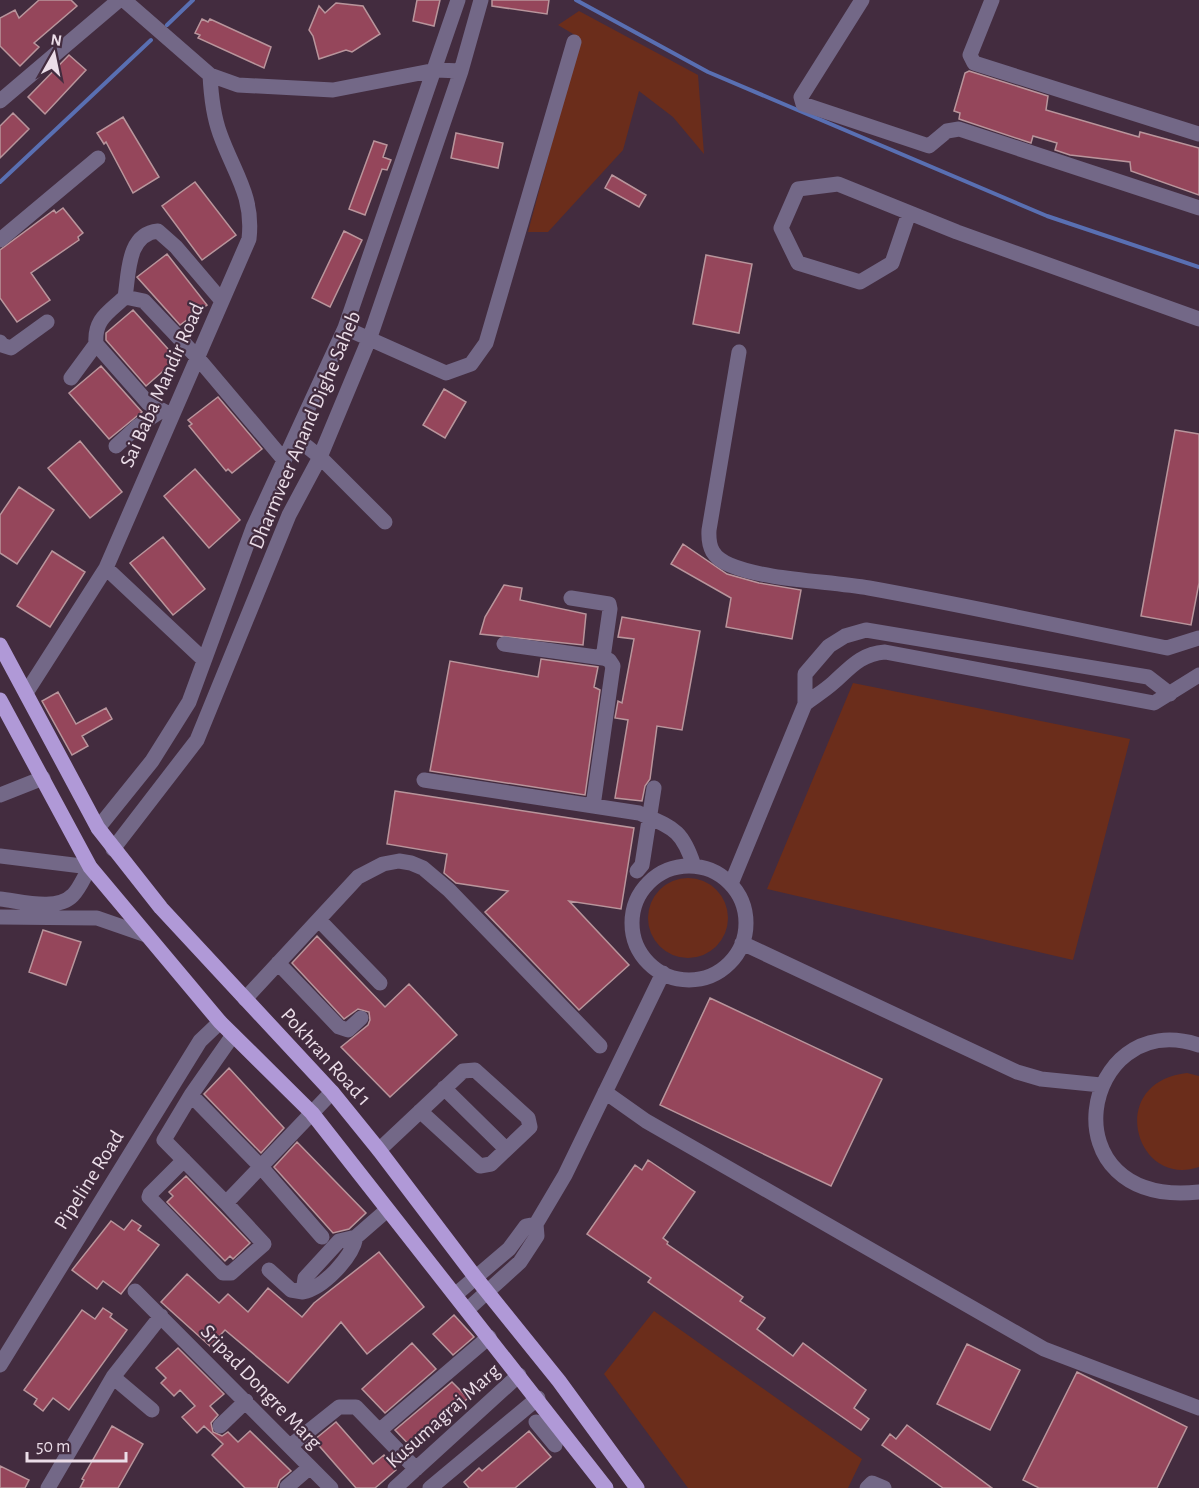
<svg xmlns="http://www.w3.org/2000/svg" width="1199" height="1488" viewBox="0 0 1199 1488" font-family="'Alegreya Sans',sans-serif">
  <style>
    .green { fill: #6b2d1b }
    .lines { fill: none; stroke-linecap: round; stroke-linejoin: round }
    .stream { stroke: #596fb2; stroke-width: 4 }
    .building { fill: #95465b; stroke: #b9959c; stroke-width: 1.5 }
    .minor { stroke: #736887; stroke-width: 15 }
    .major { stroke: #b099d7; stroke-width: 15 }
    .labels { text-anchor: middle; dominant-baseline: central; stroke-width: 4.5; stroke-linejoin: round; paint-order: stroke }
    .street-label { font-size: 21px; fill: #ebdde8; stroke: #432c3f }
  </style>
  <rect width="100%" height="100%" fill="#432c3f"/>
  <path class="green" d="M 579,11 L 698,75 L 704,154 L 673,117 L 639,91 L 623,150 L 548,232 L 528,232 L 580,38 L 558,25 Z
    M 853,683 L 1130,739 L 1073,960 L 767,889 Z
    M648 918a40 40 0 1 1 80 0a40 40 0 1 1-80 0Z
    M 1187,1073 L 1199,1076 L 1199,1167 C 1135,1189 1105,1082 1187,1073 Z
    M 654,1311 L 862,1459 L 848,1488 L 688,1488 L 604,1374 Z"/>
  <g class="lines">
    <path class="stream" d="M 576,0 L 708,72 L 1047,216 L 1199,267
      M 167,25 L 193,0
      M 0,182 L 151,40"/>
  </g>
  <path class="building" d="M 39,0 L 71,0 L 77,6 L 34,43 L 39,47 L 20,66 L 0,46 L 0,18 L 15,10 L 19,18 Z
    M 417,0 L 440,0 L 434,26 L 413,21 Z
    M 492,0 L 549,0 L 547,14 L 492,6 Z
    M 336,3 L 363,6 L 380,34 L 352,52 L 346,50 L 319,59 L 313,36 L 309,30 L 319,6 L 325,13 Z
    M 202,19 L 208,22 L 210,19 L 271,47 L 264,68 L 198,38 L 200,35 L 195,33 Z
    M 69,55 L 86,70 L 45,114 L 28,97 Z
    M 969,71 L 1048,96 L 1046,110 L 1139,137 L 1140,132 L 1199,148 L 1199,195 L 1131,171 L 1130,162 L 1070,155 L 1055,150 L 1057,143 L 1033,136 L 1031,143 L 959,119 L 960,113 L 954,111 L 965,73 Z
    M 13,113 L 29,129 L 0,158 L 0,126 Z
    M 123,117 L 159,177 L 133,193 L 106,142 L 104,144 L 97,133 Z
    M 456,133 L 503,143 L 498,168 L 451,158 Z
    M 374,141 L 387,145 L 383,157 L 391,160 L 387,170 L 382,169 L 365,215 L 349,209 Z
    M 612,175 L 646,195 L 639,207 L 605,188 Z
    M 195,182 L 236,235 L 202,260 L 162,206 Z
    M 63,208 L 83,233 L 78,237 L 79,240 L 31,273 L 50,300 L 17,322 L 0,298 L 0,250 L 54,210 L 56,213 Z
    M 344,231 L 362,240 L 330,307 L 312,298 Z
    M 167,254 L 207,305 L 180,325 L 137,277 Z
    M 706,255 L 752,264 L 739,333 L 693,324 Z
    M 133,310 L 177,359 L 146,386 L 106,340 L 106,333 Z
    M 101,366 L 142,412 L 109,439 L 69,393 Z
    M 444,389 L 466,402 L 445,438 L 423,425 Z
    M 218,397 L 262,449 L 232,473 L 228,469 L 226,471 L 189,426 L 192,424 L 188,420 Z
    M 1175,430 L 1199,434 L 1199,583 L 1191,625 L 1141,616 Z
    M 80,441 L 122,492 L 90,518 L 48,468 Z
    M 195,469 L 240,520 L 209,548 L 164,496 Z
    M 19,487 L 54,510 L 17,564 L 0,553 L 0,515 Z
    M 163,537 L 205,589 L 173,615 L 130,563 Z
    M 683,544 L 727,574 L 759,583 L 801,590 L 792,639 L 726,627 L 731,598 L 671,564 Z
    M 52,551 L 85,572 L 50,627 L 17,606 Z
    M 504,585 L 522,588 L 520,600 L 586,614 L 583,645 L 480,634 L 485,617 Z
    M 622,617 L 700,631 L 682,730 L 657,726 L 650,779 L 645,786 L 642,801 L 615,798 L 628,720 L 615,718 L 618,701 L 622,703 L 634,639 L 618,637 Z
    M 541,659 L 598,667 L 594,687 L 600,690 L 585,795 L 430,771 L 450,661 L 538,677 Z
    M 58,692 L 76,724 L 106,708 L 112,719 L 82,736 L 88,746 L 72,755 L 42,701 Z
    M 395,791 L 634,828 L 621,909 L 569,901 L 629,965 L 579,1010 L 485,912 L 508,891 L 456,883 L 444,873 L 447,854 L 387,844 Z
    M 43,930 L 81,942 L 66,985 L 29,972 Z
    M 317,936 L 385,1007 L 409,984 L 457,1035 L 390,1097 L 341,1047 L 368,1025 L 370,1020 L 369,1012 L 358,1009 L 344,1019 L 292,963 Z
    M 710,998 L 882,1079 L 831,1186 L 660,1105 Z
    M 229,1068 L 284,1128 L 261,1153 L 204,1094 Z
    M 297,1142 L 366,1213 L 349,1229 L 333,1233 L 274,1167 Z
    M 648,1160 L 695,1192 L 663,1238 L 668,1242 L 667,1244 L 743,1297 L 740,1301 L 765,1318 L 757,1329 L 793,1356 L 803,1343 L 866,1390 L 854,1408 L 869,1419 L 861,1430 L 648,1282 L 651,1278 L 587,1234 L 635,1165 L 642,1170 Z
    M 186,1176 L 250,1243 L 233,1259 L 230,1256 L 225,1261 L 167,1202 L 173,1196 L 169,1192 Z
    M 132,1220 L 141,1226 L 138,1230 L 159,1245 L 121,1294 L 103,1281 L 97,1289 L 72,1270 L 111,1221 L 124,1230 Z
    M 379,1252 L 424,1307 L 367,1354 L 341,1322 L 288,1383 L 225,1330 L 210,1346 L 161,1302 L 187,1274 L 219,1303 L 228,1294 L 248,1312 L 268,1288 L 302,1317 L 314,1303 Z
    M 103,1308 L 112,1314 L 110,1317 L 127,1330 L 69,1410 L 53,1398 L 43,1411 L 34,1404 L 37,1399 L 24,1390 L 82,1310 L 95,1319 Z
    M 454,1315 L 474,1337 L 453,1355 L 433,1334 Z
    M 412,1343 L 436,1369 L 385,1413 L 362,1389 Z
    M 967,1344 L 1020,1370 L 990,1430 L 937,1404 Z
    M 178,1348 L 224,1394 L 210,1406 L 218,1415 L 211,1423 L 213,1432 L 222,1436 L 228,1432 L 238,1442 L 250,1431 L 291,1471 L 280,1480 L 277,1488 L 245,1488 L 212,1455 L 223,1444 L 204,1426 L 197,1433 L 182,1417 L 195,1406 L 180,1390 L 174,1396 L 161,1383 L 166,1378 L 156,1368 Z
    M 1077,1372 L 1187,1427 L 1157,1488 L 1039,1488 L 1023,1480 Z
    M 452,1382 L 468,1398 L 414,1450 L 395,1430 Z
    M 336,1422 L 373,1464 L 384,1455 L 396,1470 L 375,1488 L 356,1488 L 314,1440 Z
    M 907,1425 L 992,1488 L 943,1488 L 882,1445 L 890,1434 L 896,1439 Z
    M 112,1426 L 143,1444 L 118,1488 L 80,1488 L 84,1480 L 82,1479 Z
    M 529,1431 L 551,1457 L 515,1488 L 469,1488 L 464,1482 L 479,1468 L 482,1471 Z
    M 0,1466 L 29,1480 L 25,1488 L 0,1488 Z"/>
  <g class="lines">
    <path class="minor" d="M 124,0 L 210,75 L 238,85 L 333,90 L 436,70 L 461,71
      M 862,0 L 801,97 L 803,104 L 929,146 L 947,131 L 959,129 L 1199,208
      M 992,0 L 970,55 L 974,63 L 1199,134
      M 0,101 L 119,0
      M 909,213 L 892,263 L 860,282 L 798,263 L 781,228 L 798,189 L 838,184 L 957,232 L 1199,319
      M 0,240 L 98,158
      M 125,297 C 129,273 127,234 158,231 L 176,247 L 222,301
      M 345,328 L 446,373 L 471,364 L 486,343 L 574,42
      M 0,342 L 2,345 L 11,348 L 47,322
      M 739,352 L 709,530 C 708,548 713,558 730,565 C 765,580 829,581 869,588 C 969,606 1068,628 1167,648 L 1199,638
      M 71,378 L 96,344
      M 171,415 L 148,403 L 96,344 C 94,319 108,313 125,297 L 144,301 L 197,357 L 284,460
      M 295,437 L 320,457 L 385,522
      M 116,446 L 138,426 L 161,411
      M 106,568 L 204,660
      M 571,598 L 609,604 L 610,609 L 603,658 L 609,660 L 613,666 L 593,806
      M 504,644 L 603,658
      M 26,693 L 106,568 L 249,239 C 254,196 234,173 220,134 C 213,115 211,95 210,75
      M 805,704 C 814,697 824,691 833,683 C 850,668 860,654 885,652 L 1154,703 L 1199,675
      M 424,780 L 639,813 C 673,828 682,829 694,866
      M 0,795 L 43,778
      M 98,828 L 152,761 L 189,702 L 253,528 L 345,328 L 458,0
      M 113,849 L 197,740 L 289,515 L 320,457 L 370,337 L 461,71 L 481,0
      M 0,856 L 90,867 C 85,875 80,888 73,895 C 57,912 20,901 0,899
      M632 923a57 57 0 1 1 114 0a57 57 0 1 1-114 0Z
      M 637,871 L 642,865 L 654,788
      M 731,884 L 805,704 L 805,674 L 829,646 L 845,636 L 866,630 L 1148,677 L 1170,694
      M 0,917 L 97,918 L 146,935
      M 319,920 L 380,983
      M 742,943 L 1017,1072 L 1041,1079 L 1101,1085
      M 278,963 L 339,1027 L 348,1030 L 361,1018
      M 245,999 L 358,877 L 383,864 L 399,861 L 411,863 L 423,868 L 449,890 L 600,1046
      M 1199,1045 C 1080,1006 1044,1209 1199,1192
      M 444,1088 L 506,1149
      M 605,1092 L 646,1121 L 1044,1349 L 1199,1408
      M 191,1095 L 233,1035
      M 379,1150 L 463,1071 L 475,1070 L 528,1118 L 530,1127 L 491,1164 L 480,1166 L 420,1111
      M 184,1160 L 150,1194 L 149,1197 L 223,1273 L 231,1273 L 264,1244 L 226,1203 L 332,1092
      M 226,1203 L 164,1140 L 191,1095 L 262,1168 L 322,1237
      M 356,1237 C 352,1258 323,1288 303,1292 L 305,1278 L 339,1241 Z
      M 356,1237 L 387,1210
      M 269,1270 L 291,1290 L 303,1292
      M 135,1291 L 331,1488
      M 455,1295 L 509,1249 L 526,1226 L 536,1224
      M 467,1310 L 520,1262 L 537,1236 L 536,1224 L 565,1175 L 663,973
      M 0,1365 L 200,1041 L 220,1022
      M 113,1377 L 152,1410
      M 536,1422 L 555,1445
      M 220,1426 L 246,1401
      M 379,1431 L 489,1337
      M 290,1446 L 339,1407 L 356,1407 L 416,1469
      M 287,1487 L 310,1467
      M 48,1488 L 113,1377 L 161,1316
      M 395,1488 L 519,1375
      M 430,1488 L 538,1398
      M 867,1488 L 872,1483 L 884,1488"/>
    <path class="major" d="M 0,645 L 98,828 L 161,908 L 332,1092 L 379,1150 L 476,1278 L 559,1381 L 637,1488
      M 0,700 L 90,867 L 220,1022 L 312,1113 L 606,1488"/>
  </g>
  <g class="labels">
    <g class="street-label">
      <text transform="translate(162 385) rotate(-66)">Sai Baba Mandir Road</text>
      <text transform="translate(305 430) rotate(-67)">Dharmveer Anand Dighe Saheb</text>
      <text transform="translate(326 1057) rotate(48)">Pokhran Road 1</text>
      <text transform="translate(89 1180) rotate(-58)">Pipeline Road</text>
      <text transform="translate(261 1387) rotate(46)">Sripad Dongre Marg</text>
      <text transform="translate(443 1416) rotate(-42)">Kusumagraj Marg</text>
    </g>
  </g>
  <g transform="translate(54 54) rotate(9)" stroke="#432c3f" stroke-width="4.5" paint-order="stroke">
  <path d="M0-4.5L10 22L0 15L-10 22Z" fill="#ebdde8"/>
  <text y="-9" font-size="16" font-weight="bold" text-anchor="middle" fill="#ebdde8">N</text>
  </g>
  <path d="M27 1452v9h99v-9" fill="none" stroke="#ebdde8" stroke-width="3"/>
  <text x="36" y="1452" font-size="18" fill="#ebdde8" stroke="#432c3f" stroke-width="4.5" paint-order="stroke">50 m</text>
</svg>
